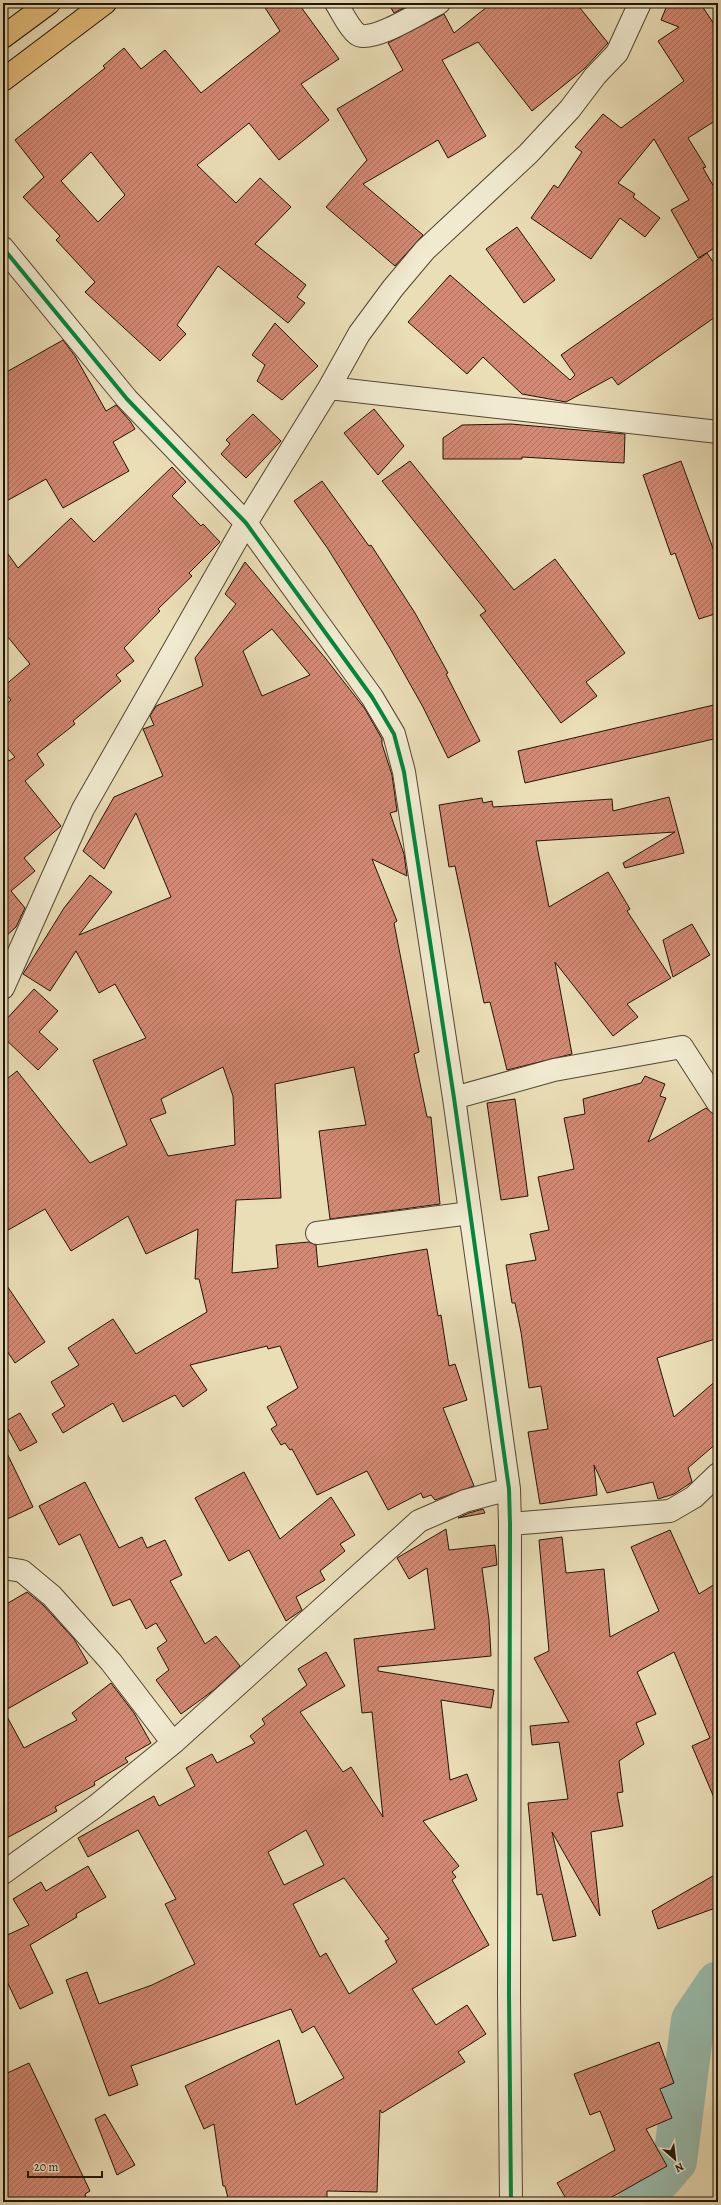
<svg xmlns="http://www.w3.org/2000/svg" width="721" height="2205" viewBox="0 0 721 2205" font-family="Alegreya,serif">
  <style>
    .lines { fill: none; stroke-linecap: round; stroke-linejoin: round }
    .river { stroke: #98bcad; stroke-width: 44 }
    .building { fill: url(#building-hatch); stroke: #201403; fill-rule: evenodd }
    .minor-casing { stroke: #524630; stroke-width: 24 }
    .major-casing { stroke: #201403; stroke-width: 24 }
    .minor { stroke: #f1ead0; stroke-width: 22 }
    .major { stroke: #e5bf7c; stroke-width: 22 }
    .cycleway-casing { stroke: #f1ead0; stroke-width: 6 }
    .cycleway { stroke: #00873e; stroke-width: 4 }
  </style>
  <defs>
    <pattern id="building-hatch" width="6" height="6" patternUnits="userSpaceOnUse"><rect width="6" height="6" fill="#d48974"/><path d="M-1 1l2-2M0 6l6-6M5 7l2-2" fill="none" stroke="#ac6f5d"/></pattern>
  </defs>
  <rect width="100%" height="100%" fill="#eadeb7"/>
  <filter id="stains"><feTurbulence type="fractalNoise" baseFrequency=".005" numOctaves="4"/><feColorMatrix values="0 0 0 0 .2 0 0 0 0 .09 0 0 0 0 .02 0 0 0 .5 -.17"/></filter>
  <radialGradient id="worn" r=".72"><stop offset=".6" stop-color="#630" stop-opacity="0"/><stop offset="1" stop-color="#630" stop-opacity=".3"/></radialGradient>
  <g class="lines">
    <path class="river" d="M 639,2202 L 675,2161 L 693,2020 L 718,1983"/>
  </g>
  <path class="building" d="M 262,3 L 298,3 L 339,59 L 301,84 L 329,120 L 279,160 L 249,123 L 197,165 L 236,203 L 260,178 L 291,207 L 255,244 L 306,285 L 297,297 L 305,303 L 288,323 L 218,266 L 177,325 L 186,334 L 160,361 L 85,292 L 95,282 L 56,240 L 60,236 L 23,197 L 44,177 L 15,140 L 105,68 L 103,66 L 124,48 L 141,69 L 165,50 L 201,93 L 280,31 ZM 91,152 L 125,195 L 98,222 L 61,181 Z
    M 388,3 L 413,3 L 394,13 Z
    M 492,3 L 576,3 L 608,43 L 584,69 L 532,111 L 478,42 L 442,60 L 486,136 L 448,158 L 438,140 L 363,184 L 423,235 L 395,266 L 326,207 L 367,160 L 337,109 L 403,70 L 388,43 L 444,14 L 454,33 Z
    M 668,3 L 700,3 L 718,30 L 718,119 L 688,138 L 706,167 L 703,168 L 718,194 L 718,246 L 698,258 L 671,210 L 689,200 L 654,139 L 618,183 L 635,194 L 633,197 L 660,218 L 645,237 L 620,218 L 591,259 L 531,218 L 554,185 L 558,188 L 582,152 L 575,147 L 603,114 L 621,128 L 684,81 L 658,41 L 679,27 L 661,20 Z
    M 517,227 L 555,280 L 524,303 L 486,249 Z
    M 707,253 L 718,269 L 718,315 L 618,385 L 612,377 L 566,402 L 522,394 L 483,357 L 467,374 L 408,322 L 450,275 L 570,380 L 575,375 L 561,355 Z
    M 275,323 L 318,366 L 282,400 L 257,381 L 265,365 L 252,355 Z
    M 63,340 L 75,356 L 106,411 L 116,405 L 130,421 L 135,429 L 113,442 L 129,471 L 63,508 L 46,479 L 3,503 L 3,374 Z
    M 374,409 L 404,446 L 378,475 L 344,433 Z
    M 253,414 L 281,441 L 246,478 L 221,454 L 230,444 L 226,440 Z
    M 511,424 L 625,434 L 624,463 L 522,457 L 522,459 L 443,459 L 443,438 L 462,425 Z
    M 410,461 L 514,590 L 555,559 L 625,653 L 586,682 L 597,696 L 561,723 L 480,615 L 486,611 L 382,481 Z
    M 681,461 L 718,562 L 718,613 L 699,619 L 675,553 L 671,555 L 643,475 Z
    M 172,467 L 186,482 L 172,496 L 201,526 L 203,524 L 220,542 L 189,573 L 192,576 L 158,609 L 160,611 L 124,648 L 134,661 L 116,675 L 121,681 L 73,721 L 75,724 L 37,754 L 44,765 L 25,781 L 61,826 L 24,858 L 35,871 L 11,891 L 25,908 L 16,927 L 3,939 L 3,753 L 9,761 L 15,757 L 3,743 L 3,707 L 11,700 L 3,690 L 3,687 L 30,664 L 3,631 L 3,547 L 18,568 L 71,518 L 94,542 Z
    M 322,481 L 369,546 L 371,545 L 415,613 L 448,673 L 446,674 L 480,741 L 448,758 L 423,707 L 388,645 L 328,549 L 294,501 Z
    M 245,562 L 326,659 L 365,709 L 382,739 L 382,744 L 392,775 L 397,811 L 390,813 L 404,854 L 407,876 L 372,859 L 397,921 L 394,923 L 419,1052 L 414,1054 L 427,1117 L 431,1117 L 440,1204 L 330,1219 L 319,1131 L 366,1125 L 354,1067 L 275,1084 L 281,1198 L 236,1200 L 232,1273 L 278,1268 L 276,1245 L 309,1242 L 316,1245 L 318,1267 L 427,1249 L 438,1316 L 441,1315 L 449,1366 L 455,1364 L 467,1400 L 443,1408 L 474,1486 L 435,1500 L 431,1495 L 423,1498 L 421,1493 L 388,1510 L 367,1471 L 317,1495 L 292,1449 L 290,1450 L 285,1443 L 281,1445 L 271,1429 L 277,1425 L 267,1407 L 298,1388 L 280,1346 L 268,1349 L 267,1346 L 190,1365 L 207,1390 L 183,1407 L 175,1395 L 123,1422 L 113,1403 L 63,1433 L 52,1414 L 65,1406 L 51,1382 L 79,1365 L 68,1348 L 113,1319 L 136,1354 L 207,1312 L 199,1279 L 195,1279 L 198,1229 L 146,1254 L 128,1216 L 71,1251 L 45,1209 L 3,1233 L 3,1082 L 17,1071 L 90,1163 L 127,1145 L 93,1060 L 146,1038 L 115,984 L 99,993 L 76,951 L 50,991 L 23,974 L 64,908 L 90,875 L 112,892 L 79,935 L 171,897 L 136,813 L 104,869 L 83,851 L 114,797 L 163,776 L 143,729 L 154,725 L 150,716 L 156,706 L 203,686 L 195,658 L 236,604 L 225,594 ZM 272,629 L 310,675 L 262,696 L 243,651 ZM 223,1067 L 233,1096 L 235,1145 L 168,1156 L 150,1119 L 166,1113 L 161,1099 Z
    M 718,704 L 718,738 L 525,783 L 518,751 Z
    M 669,797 L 684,853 L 625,868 L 623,863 L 675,832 L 536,841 L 549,907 L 608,872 L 630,909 L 627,911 L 671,978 L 627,1004 L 638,1017 L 613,1036 L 555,962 L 572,1054 L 507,1070 L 490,1002 L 484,1003 L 455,866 L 449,867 L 439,805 L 482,798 L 483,803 L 492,801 L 493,807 L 612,799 L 613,811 Z
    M 692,924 L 710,955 L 673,977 L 663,940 Z
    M 34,989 L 58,1011 L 39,1032 L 58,1049 L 38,1070 L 3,1037 L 3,1023 Z
    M 645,1076 L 665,1084 L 660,1096 L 666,1098 L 648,1142 L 706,1108 L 715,1115 L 718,1121 L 718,1338 L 657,1358 L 674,1417 L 718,1379 L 718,1442 L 688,1468 L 692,1482 L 674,1494 L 658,1499 L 653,1482 L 607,1493 L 594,1465 L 597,1495 L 540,1504 L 528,1432 L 548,1429 L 541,1386 L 529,1388 L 521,1332 L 515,1303 L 512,1303 L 506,1265 L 536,1260 L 530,1234 L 549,1230 L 538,1177 L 574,1169 L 564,1118 L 585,1114 L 583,1099 L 641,1083 Z
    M 515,1099 L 528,1196 L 501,1200 L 487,1103 Z
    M 3,1280 L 45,1342 L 15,1363 L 3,1345 Z
    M 20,1413 L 37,1442 L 20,1451 L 4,1422 Z
    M 3,1445 L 33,1507 L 3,1521 Z
    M 244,1472 L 280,1539 L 331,1497 L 355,1535 L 340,1544 L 345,1551 L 320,1571 L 325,1580 L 296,1597 L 302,1610 L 286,1621 L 249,1550 L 229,1561 L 195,1498 Z
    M 85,1482 L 119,1548 L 142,1537 L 147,1548 L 165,1540 L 182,1575 L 170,1581 L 205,1644 L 216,1636 L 240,1666 L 214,1690 L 181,1714 L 156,1680 L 169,1670 L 157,1648 L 167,1641 L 156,1623 L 146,1629 L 130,1599 L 113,1606 L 80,1534 L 59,1545 L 39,1506 Z
    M 483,1509 L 485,1513 L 458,1518 L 469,1513 Z
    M 446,1529 L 449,1550 L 495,1545 L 497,1565 L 482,1568 L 489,1620 L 491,1656 L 378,1667 L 378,1671 L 494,1690 L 491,1708 L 441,1700 L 450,1780 L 467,1774 L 477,1800 L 423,1821 L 459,1866 L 452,1872 L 456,1877 L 452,1880 L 489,1945 L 412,1989 L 436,2025 L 467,2005 L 486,2034 L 458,2052 L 465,2062 L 382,2113 L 380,2110 L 377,2192 L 327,2191 L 327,2202 L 229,2202 L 225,2186 L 223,2186 L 214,2124 L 204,2129 L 185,2086 L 279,2040 L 296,2105 L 344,2078 L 314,2026 L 302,2033 L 291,2009 L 131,2066 L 138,2085 L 109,2096 L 66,1980 L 87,1972 L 99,2004 L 152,1985 L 195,1964 L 165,1904 L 176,1899 L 138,1830 L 88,1857 L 78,1838 L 154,1796 L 159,1806 L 195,1786 L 186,1768 L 212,1754 L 217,1763 L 255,1743 L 250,1736 L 265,1724 L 262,1719 L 307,1685 L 298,1669 L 326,1652 L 345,1686 L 300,1712 L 343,1772 L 351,1767 L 383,1817 L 372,1712 L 362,1713 L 354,1639 L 435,1629 L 427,1568 L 409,1579 L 397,1558 ZM 306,1830 L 324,1865 L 284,1885 L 268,1852 ZM 344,1878 L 389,1939 L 385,1941 L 397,1962 L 349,1994 L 326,1953 L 320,1957 L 293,1904 Z
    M 670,1530 L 699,1594 L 718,1582 L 718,1807 L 692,1746 L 710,1738 L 674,1652 L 637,1672 L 656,1714 L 636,1723 L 644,1744 L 619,1761 L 623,1792 L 617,1793 L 623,1826 L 591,1832 L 600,1916 L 552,1832 L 576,1936 L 553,1941 L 542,1894 L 537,1895 L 528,1803 L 568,1799 L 559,1742 L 532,1745 L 530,1726 L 569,1722 L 534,1658 L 549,1651 L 539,1540 L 562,1537 L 566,1573 L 604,1569 L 610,1637 L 659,1611 L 631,1547 Z
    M 27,1592 L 43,1605 L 74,1639 L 88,1663 L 4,1711 L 24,1748 L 77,1720 L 72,1713 L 111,1683 L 134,1713 L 151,1743 L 125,1758 L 128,1762 L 94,1782 L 95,1785 L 55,1807 L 57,1811 L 3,1840 L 3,1606 Z
    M 88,1866 L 106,1897 L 76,1914 L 77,1917 L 30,1945 L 53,1993 L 20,2009 L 3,1973 L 3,1937 L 29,1925 L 13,1899 L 41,1882 L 46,1891 Z
    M 718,1873 L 718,1907 L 658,1929 L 652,1911 Z
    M 659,2042 L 674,2083 L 660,2089 L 672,2118 L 646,2129 L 667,2166 L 603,2202 L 568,2202 L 557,2183 L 615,2150 L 600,2111 L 590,2115 L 574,2074 Z
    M 29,2063 L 90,2191 L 85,2194 L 86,2198 L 76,2202 L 3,2202 L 3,2075 Z
    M 105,2114 L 135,2165 L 117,2175 L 95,2119 Z"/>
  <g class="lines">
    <defs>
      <path id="minor" d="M 336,3 C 342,12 348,27 357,34 C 370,45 424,10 439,3
        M 3,248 L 127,399 L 246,523 L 372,697 L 394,734 L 404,772 L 454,1098 L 509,1489 L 510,1524 L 509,1995 L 511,2202
        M 329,388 L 718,432
        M 3,988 L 83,809 L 246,523 L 329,388 L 359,334 L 393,288 L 425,250 L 528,154 L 570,109 L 595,76 L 617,53 L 640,3
        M 454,1098 L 554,1070 L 682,1047 L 718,1103
        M 317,1233 L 470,1213
        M 510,1524 L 670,1511 L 694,1497 L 718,1474
        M 3,1568 L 22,1571 L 52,1596 L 111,1662 L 173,1743
        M 3,1873 L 96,1806 L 173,1743 L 419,1521 L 465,1501 L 509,1489"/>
      <path id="major" d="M 3,37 L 49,3
        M 3,80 L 105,3"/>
    </defs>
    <use href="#minor" class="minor-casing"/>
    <use href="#major" class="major-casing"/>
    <use href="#minor" class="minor"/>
    <use href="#major" class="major"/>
    <defs>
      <path id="cycleway" d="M 3,248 L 127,399 L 246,523 L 372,697 L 394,734 L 404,772 L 454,1098 L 509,1489 L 510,1524 L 509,1995 L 511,2202"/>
    </defs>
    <use href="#cycleway" class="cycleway-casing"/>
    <use href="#cycleway" class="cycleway"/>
  </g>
  <rect width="721" height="2205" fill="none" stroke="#eadeb7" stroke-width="16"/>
  <rect x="4" y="4" width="713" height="2197" fill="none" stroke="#201403" stroke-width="2"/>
  <rect x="8" y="8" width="705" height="2189" fill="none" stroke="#201403"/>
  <g transform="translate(675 2159) rotate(152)" stroke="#f1ead0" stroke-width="3" paint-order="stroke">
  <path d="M0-3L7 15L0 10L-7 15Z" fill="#201403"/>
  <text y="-6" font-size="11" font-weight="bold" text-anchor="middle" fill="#201403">N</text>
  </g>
  <path d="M28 2171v6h74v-6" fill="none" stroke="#201403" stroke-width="2"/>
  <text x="34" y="2171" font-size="12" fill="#201403" stroke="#f1ead0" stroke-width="3" paint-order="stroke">20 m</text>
  <rect width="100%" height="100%" filter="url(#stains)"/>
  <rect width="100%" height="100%" fill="url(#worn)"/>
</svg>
